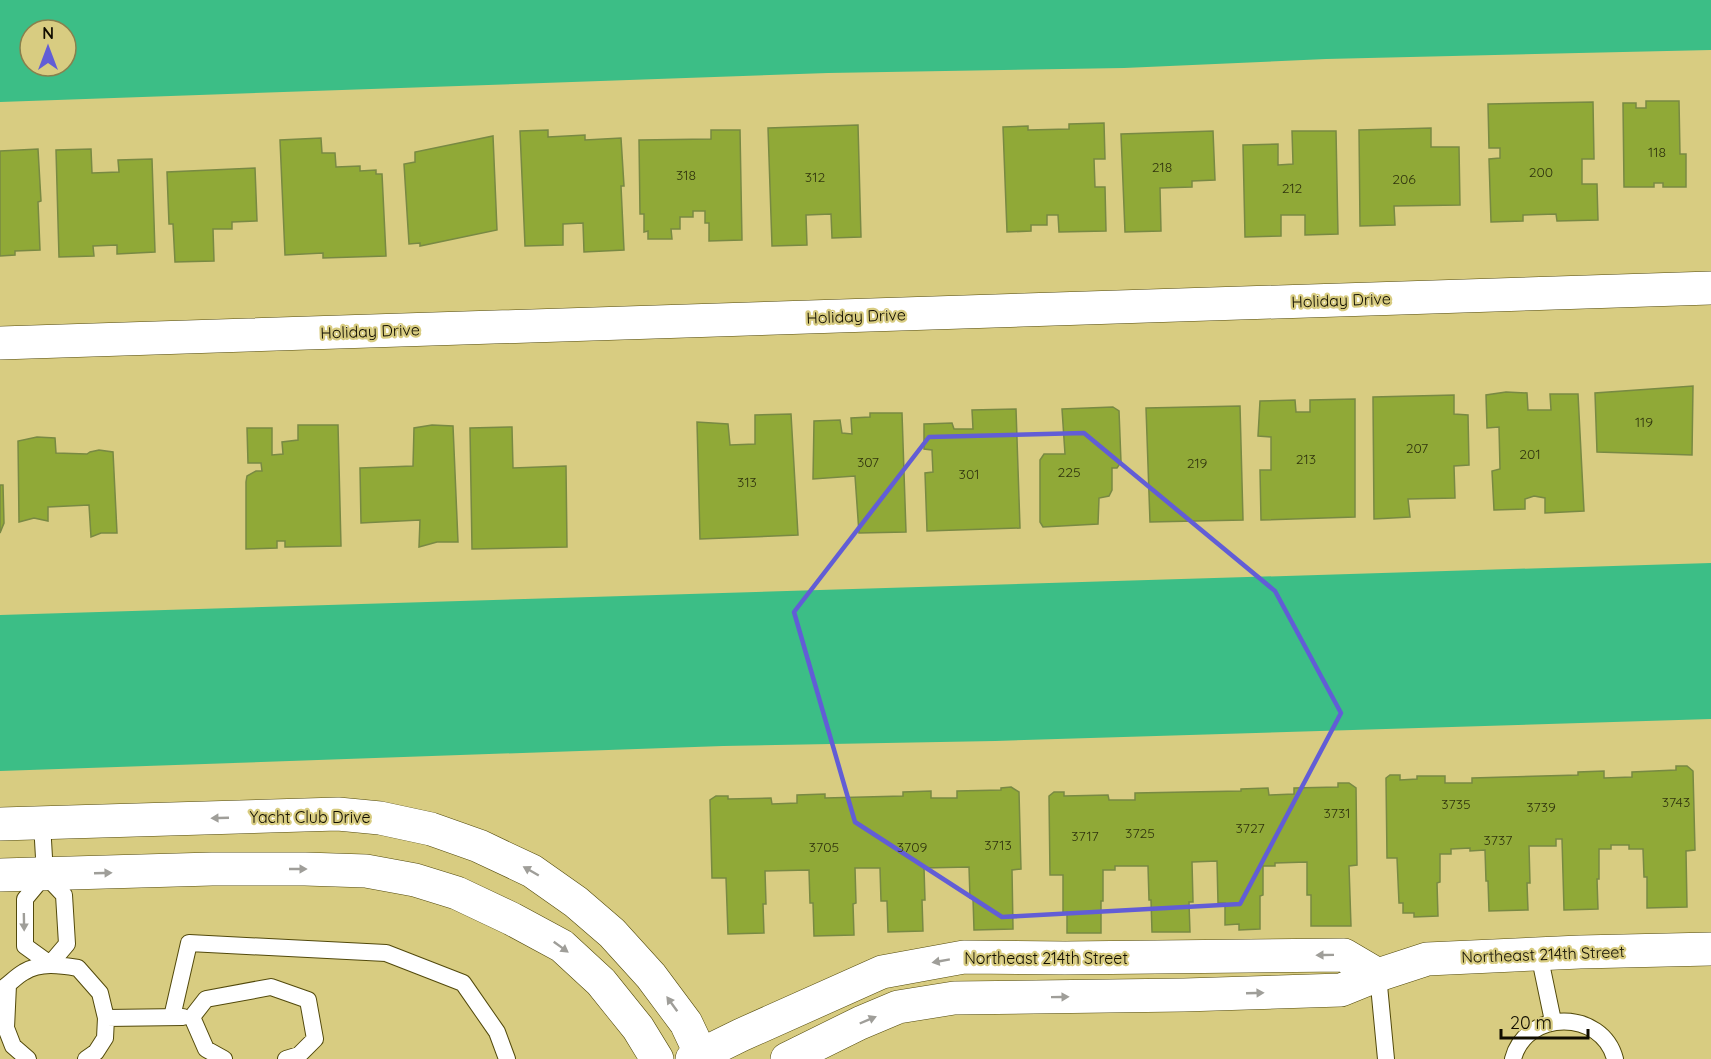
<svg xmlns="http://www.w3.org/2000/svg" width="1711" height="1059" viewBox="0 0 1711 1059" font-family="Quicksand,sans-serif">
  <style>
    .water { fill: #3cbe86; fill-rule: evenodd }
    .building { fill: #90a937; stroke: #788943; stroke-width: 1.5 }
    .lines { fill: none; stroke-linecap: round; stroke-linejoin: round }
    .service-casing { stroke: #52490b; stroke-width: 18 }
    .minor-casing { stroke: #52490b; stroke-width: 34 }
    .tertiary-casing { stroke: #52490b; stroke-width: 34 }
    .service { stroke: #fff; stroke-width: 16 }
    .minor { stroke: #fff; stroke-width: 33 }
    .tertiary { stroke: #fff; stroke-width: 33 }
    .oneway { fill: #9f9e99 }
    .marked { fill: none; stroke: #625dd6; stroke-width: 4.5; stroke-linejoin: round }
    .labels { text-anchor: middle; dominant-baseline: central; stroke-width: 4.5; stroke-linejoin: round; paint-order: stroke }
    .number-label { font-size: 14px; fill: #30340e }
    .street-label { font-size: 16px; fill: #100d00; stroke: #d8cc81 }
  </style>
  <rect width="100%" height="100%" fill="#d8cc81"/>
  <path class="water" d="M 0,0 L 1711,0 L 1711,50 L 1326,59 L 1124,68 L 828,73 L 0,102 ZM 30,30 L 66,30 L 66,66 L 30,66 Z
    M 1711,563 L 1711,719 L 995,741 L 723,746 L 0,771 L 0,615 Z"/>
  <path class="building" d="M 1646,101 L 1679,101 L 1680,154 L 1686,154 L 1686,187 L 1663,187 L 1663,183 L 1654,183 L 1654,187 L 1624,187 L 1623,103 L 1636,103 L 1636,108 L 1646,108 Z
    M 1593,102 L 1594,159 L 1582,159 L 1582,184 L 1597,184 L 1598,220 L 1557,221 L 1556,214 L 1523,215 L 1523,221 L 1491,222 L 1489,159 L 1500,158 L 1500,148 L 1489,148 L 1488,104 Z
    M 1104,123 L 1105,159 L 1094,159 L 1095,187 L 1105,187 L 1106,231 L 1059,232 L 1058,215 L 1047,215 L 1047,225 L 1031,225 L 1031,231 L 1007,232 L 1003,127 L 1028,126 L 1028,130 L 1069,129 L 1069,124 Z
    M 858,125 L 861,237 L 832,238 L 831,214 L 806,215 L 807,245 L 772,246 L 768,128 Z
    M 1431,128 L 1431,147 L 1459,147 L 1460,205 L 1394,206 L 1395,225 L 1360,226 L 1359,130 Z
    M 548,130 L 548,137 L 585,135 L 585,140 L 621,138 L 624,186 L 621,186 L 624,250 L 584,252 L 583,223 L 563,224 L 563,245 L 525,246 L 520,131 Z
    M 711,130 L 740,130 L 742,240 L 709,241 L 709,223 L 705,223 L 705,211 L 693,211 L 693,217 L 680,217 L 680,229 L 671,229 L 672,239 L 648,239 L 648,231 L 644,232 L 644,214 L 640,214 L 639,140 L 711,139 Z
    M 1213,131 L 1215,180 L 1192,181 L 1192,187 L 1160,188 L 1161,231 L 1125,232 L 1121,134 Z
    M 1292,131 L 1336,131 L 1338,234 L 1305,235 L 1305,215 L 1281,215 L 1281,236 L 1245,237 L 1243,145 L 1278,144 L 1278,165 L 1293,164 Z
    M 493,136 L 497,230 L 420,246 L 420,243 L 409,244 L 404,164 L 415,162 L 415,152 Z
    M 321,138 L 322,153 L 335,153 L 336,167 L 360,166 L 360,171 L 376,170 L 376,174 L 382,174 L 386,256 L 323,258 L 323,253 L 285,255 L 280,140 Z
    M 38,149 L 41,201 L 38,202 L 40,250 L 15,251 L 15,255 L 0,256 L 0,151 Z
    M 91,149 L 92,173 L 119,172 L 118,160 L 152,159 L 155,252 L 117,254 L 117,245 L 93,246 L 94,256 L 59,257 L 56,150 Z
    M 255,168 L 257,221 L 232,222 L 232,229 L 213,229 L 214,261 L 175,262 L 173,224 L 169,224 L 167,172 Z
    M 1693,386 L 1692,455 L 1597,452 L 1595,393 Z
    M 1506,392 L 1527,393 L 1528,410 L 1551,410 L 1550,394 L 1578,394 L 1584,511 L 1545,513 L 1545,498 L 1534,496 L 1525,499 L 1525,509 L 1494,510 L 1492,471 L 1500,469 L 1499,427 L 1487,428 L 1486,395 Z
    M 1454,395 L 1454,414 L 1468,415 L 1469,465 L 1454,466 L 1455,498 L 1408,499 L 1410,517 L 1374,519 L 1373,397 Z
    M 1355,399 L 1355,517 L 1261,520 L 1260,470 L 1271,470 L 1271,437 L 1258,436 L 1260,401 L 1295,400 L 1296,412 L 1310,412 L 1310,400 Z
    M 1240,406 L 1243,520 L 1150,522 L 1146,408 Z
    M 1113,407 L 1119,411 L 1121,462 L 1117,468 L 1112,468 L 1112,490 L 1109,496 L 1099,498 L 1098,524 L 1043,527 L 1040,522 L 1040,460 L 1044,454 L 1065,454 L 1062,409 Z
    M 1016,409 L 1020,528 L 927,531 L 925,473 L 933,472 L 932,450 L 924,449 L 924,424 L 952,423 L 954,429 L 973,429 L 972,410 Z
    M 870,413 L 902,413 L 906,532 L 859,533 L 855,476 L 813,479 L 814,421 L 840,420 L 842,433 L 852,434 L 851,418 L 870,417 Z
    M 791,414 L 798,535 L 700,539 L 697,422 L 728,424 L 730,445 L 755,444 L 755,415 Z
    M 298,425 L 338,425 L 341,546 L 285,547 L 285,541 L 277,541 L 277,548 L 246,549 L 246,482 L 247,476 L 256,471 L 262,471 L 261,463 L 248,463 L 247,428 L 272,428 L 272,455 L 283,454 L 282,442 L 298,440 Z
    M 432,425 L 453,426 L 458,542 L 437,542 L 419,547 L 420,520 L 361,523 L 360,468 L 413,466 L 414,428 Z
    M 512,427 L 513,468 L 566,466 L 567,547 L 472,549 L 470,428 Z
    M 37,437 L 55,438 L 56,453 L 87,454 L 90,452 L 99,450 L 113,452 L 117,533 L 101,533 L 91,537 L 89,505 L 48,507 L 48,521 L 34,518 L 19,522 L 18,441 Z
    M 0,485 L 3,485 L 4,523 L 0,533 Z
    M 1676,766 L 1687,766 L 1693,771 L 1695,850 L 1686,851 L 1687,907 L 1647,908 L 1647,877 L 1644,877 L 1643,849 L 1629,849 L 1629,845 L 1611,845 L 1611,849 L 1599,849 L 1599,879 L 1597,879 L 1598,909 L 1564,910 L 1562,839 L 1556,839 L 1556,846 L 1529,846 L 1530,883 L 1527,883 L 1528,910 L 1489,911 L 1488,881 L 1486,881 L 1485,850 L 1470,851 L 1470,848 L 1451,849 L 1451,854 L 1440,854 L 1440,882 L 1437,883 L 1438,916 L 1414,917 L 1414,913 L 1403,913 L 1403,903 L 1399,903 L 1397,858 L 1387,858 L 1386,778 L 1390,775 L 1400,775 L 1400,780 L 1417,779 L 1417,776 L 1445,776 L 1445,783 L 1472,783 L 1472,778 L 1578,775 L 1578,772 L 1604,771 L 1604,778 L 1632,777 L 1632,772 L 1676,770 Z
    M 1338,783 L 1349,783 L 1356,788 L 1357,865 L 1349,866 L 1351,926 L 1311,926 L 1311,895 L 1307,895 L 1307,862 L 1275,863 L 1275,866 L 1263,866 L 1263,895 L 1260,896 L 1260,929 L 1239,930 L 1239,924 L 1225,925 L 1225,903 L 1218,903 L 1217,861 L 1192,862 L 1193,902 L 1189,902 L 1190,932 L 1152,932 L 1151,900 L 1149,900 L 1148,866 L 1115,866 L 1115,870 L 1103,870 L 1103,901 L 1101,901 L 1101,933 L 1067,933 L 1067,912 L 1063,913 L 1063,875 L 1050,875 L 1049,796 L 1054,792 L 1064,792 L 1064,796 L 1108,795 L 1109,800 L 1135,800 L 1135,793 L 1241,791 L 1241,789 L 1268,788 L 1269,795 L 1294,794 L 1294,788 L 1338,787 Z
    M 1011,787 L 1019,792 L 1021,869 L 1012,870 L 1013,929 L 974,930 L 973,898 L 970,898 L 969,867 L 924,868 L 925,900 L 922,900 L 923,931 L 888,932 L 887,901 L 881,901 L 880,868 L 855,868 L 856,903 L 853,904 L 854,935 L 814,936 L 813,903 L 810,903 L 809,870 L 765,871 L 766,904 L 763,904 L 764,933 L 728,934 L 726,878 L 712,878 L 710,800 L 716,796 L 728,796 L 728,799 L 771,798 L 772,804 L 797,803 L 797,795 L 825,794 L 825,798 L 903,796 L 903,792 L 931,791 L 931,798 L 957,798 L 957,791 L 1001,790 L 1001,788 Z"/>
  <g class="lines">
    <defs>
      <path id="service" d="M 42,823 L 45,875 L 64,895 L 67,944 L 50,964
        M 45,875 L 25,899 L 25,946 L 50,964
        M 1539,954 L 1553,1021
        M 1378,975 L 1386,1059
        M 8,985 L 6,1028 L 13,1046 L 28,1059
        M 0,990 C 9,985 15,977 24,972 C 40,962 60,965 78,968 L 100,993 L 106,1018 L 105,1038 L 96,1052 L 86,1059
        M 172,1017 L 189,943 L 386,953 L 463,983 L 497,1032 L 507,1059
        M 192,1017 L 206,999 L 271,987 L 308,1000 L 315,1039 L 299,1055 L 286,1059
        M 192,1017 L 206,1049 L 224,1059
        M 106,1018 L 183,1017
        M 1513,1059 C 1526,1009 1602,1009 1615,1059"/>
      <path id="minor" d="M 0,343 L 1711,288
        M 692,1059 L 741,1035 L 882,972 L 964,957 L 1065,958 L 1344,955 L 1378,975
        M 787,1059 L 860,1023 L 898,1007 L 954,998 L 1184,995 L 1341,990 L 1378,975 L 1427,959 L 1580,952 L 1711,949"/>
      <path id="tertiary" d="M 0,824 L 338,814 L 380,818 L 431,829 L 479,846 L 532,871 L 576,902 L 612,933 L 651,976 L 686,1023 L 703,1059
        M 0,875 L 212,869 L 305,869 L 366,871 L 415,880 L 457,893 L 512,919 L 562,946 L 601,982 L 638,1028 L 657,1059"/>
    </defs>
    <use href="#service" class="service-casing"/>
    <use href="#minor" class="minor-casing"/>
    <use href="#tertiary" class="tertiary-casing"/>
    <use href="#service" class="service"/>
    <use href="#minor" class="minor"/>
    <use href="#tertiary" class="tertiary"/>
  </g>
  <defs><path id="oneway-solid" d="M-6-.8H1V-3.2L6.5 0L1 3.2V.8H-6Z" transform="scale(1.5)"/></defs>
  <g class="oneway">
    <use href="#oneway-solid" transform="translate(220 818) rotate(178)"/>
    <use href="#oneway-solid" transform="translate(298 869)"/>
    <use href="#oneway-solid" transform="translate(531 871) rotate(-150)"/>
    <use href="#oneway-solid" transform="translate(103 873) rotate(-2)"/>
    <use href="#oneway-solid" transform="translate(24 922) rotate(89)"/>
    <use href="#oneway-solid" transform="translate(561 947) rotate(36)"/>
    <use href="#oneway-solid" transform="translate(1325 955) rotate(179)"/>
    <use href="#oneway-solid" transform="translate(941 961) rotate(170)"/>
    <use href="#oneway-solid" transform="translate(1255 993) rotate(-2)"/>
    <use href="#oneway-solid" transform="translate(1060 997) rotate(-1)"/>
    <use href="#oneway-solid" transform="translate(672 1004) rotate(-126)"/>
    <use href="#oneway-solid" transform="translate(868 1020) rotate(-23)"/>
  </g>
  <path class="marked" d="M 1084,433 L 1275,591 L 1341,713 L 1240,904 L 1002,917 L 855,822 L 794,612 L 929,437 Z"/>
  <g class="labels">
    <g class="number-label">
      <text x="1657" y="152">118</text>
      <text x="1162" y="167">218</text>
      <text x="1541" y="172">200</text>
      <text x="686" y="175">318</text>
      <text x="815" y="177">312</text>
      <text x="1404" y="179">206</text>
      <text x="1292" y="188">212</text>
      <text x="1644" y="422">119</text>
      <text x="1417" y="448">207</text>
      <text x="1530" y="454">201</text>
      <text x="1306" y="459">213</text>
      <text x="868" y="462">307</text>
      <text x="1197" y="463">219</text>
      <text x="1069" y="472">225</text>
      <text x="969" y="474">301</text>
      <text x="747" y="482">313</text>
      <text x="1676" y="802">3743</text>
      <text x="1456" y="804">3735</text>
      <text x="1541" y="807">3739</text>
      <text x="1337" y="813">3731</text>
      <text x="1250" y="828">3727</text>
      <text x="1140" y="833">3725</text>
      <text x="1085" y="836">3717</text>
      <text x="1498" y="840">3737</text>
      <text x="998" y="845">3713</text>
      <text x="824" y="847">3705</text>
      <text x="912" y="847">3709</text>
    </g>
    <g class="street-label">
      <text transform="translate(1341 300) rotate(-2)">Holiday Drive</text>
      <text transform="translate(856 316) rotate(-2)">Holiday Drive</text>
      <text transform="translate(370 331) rotate(-2)">Holiday Drive</text>
      <text x="310" y="817">Yacht Club Drive</text>
      <text transform="translate(1543 954) rotate(-2)">Northeast 214th Street</text>
      <text x="1046" y="958">Northeast 214th Street</text>
    </g>
  </g>
  <g transform="translate(48 48)"><circle r="28" fill="#d8cc81" stroke="#88804d" stroke-width="1.5"/>
  <path d="M0-4.5L10 22L0 15L-10 22Z" fill="#625dd6"/>
  <text y="-9" font-size="16" font-weight="bold" text-anchor="middle" fill="#100d00">N</text>
  </g>
  <path d="M1501 1029v9h87v-9" fill="none" stroke="#100d00" stroke-width="3"/>
  <text x="1510" y="1029" font-size="18" fill="#100d00" stroke="#d8cc81" stroke-width="4.5" paint-order="stroke">20 m</text>
</svg>
